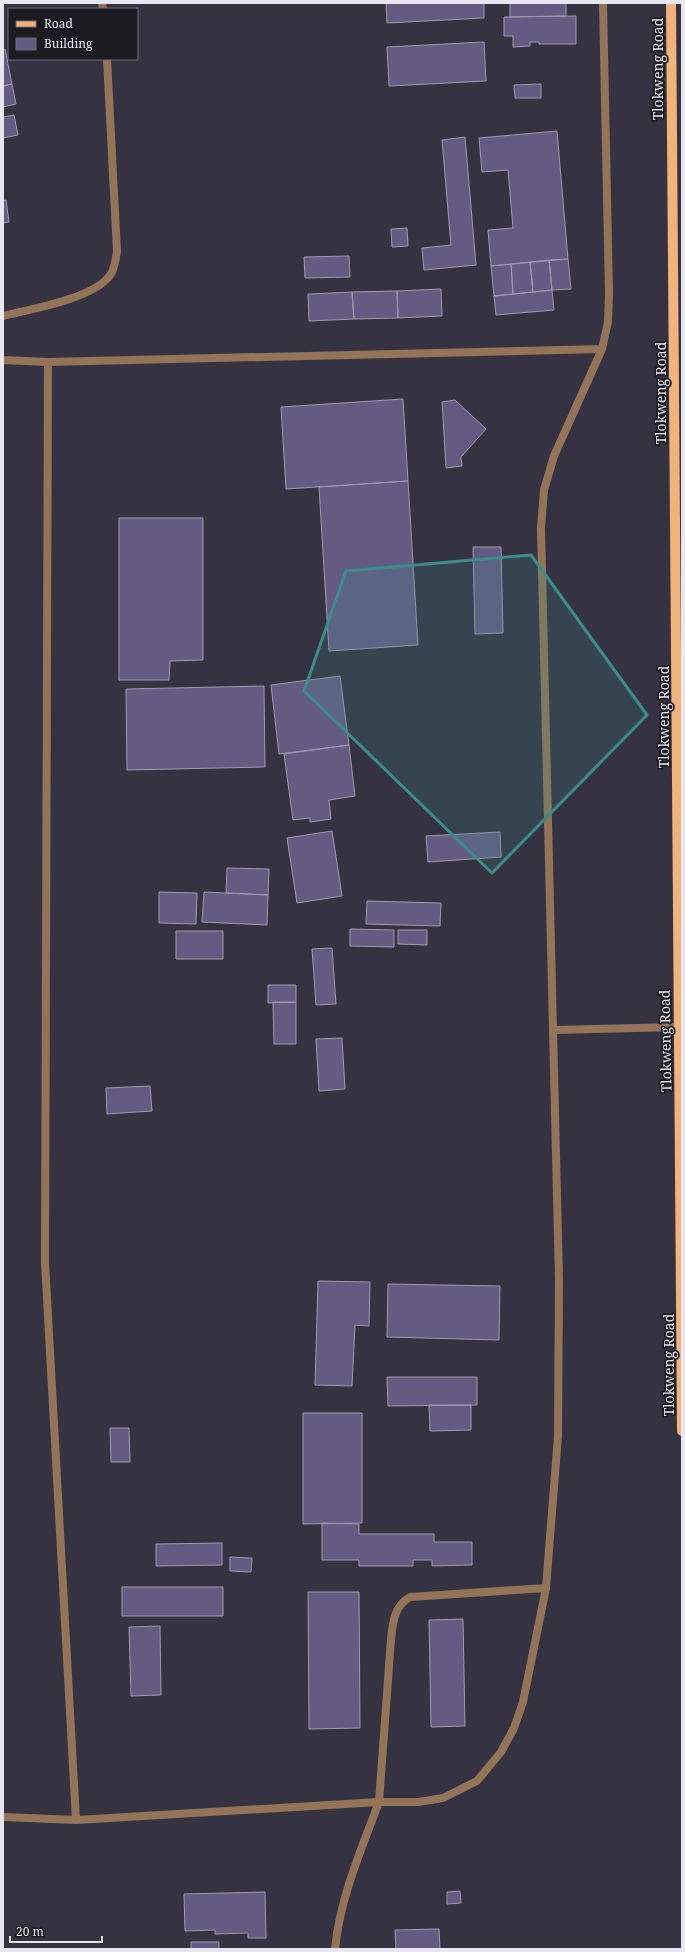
<svg xmlns="http://www.w3.org/2000/svg" width="685" height="1952" viewBox="0 0 685 1952" font-family="'Noto Serif',serif">
  <style>
    .building { fill: #645b82; stroke: #9f9bad }
    .lines { fill: none; stroke-linecap: round; stroke-linejoin: round }
    .lane { stroke: #937459; stroke-width: 8 }
    .street { stroke: #937459; stroke-width: 8 }
    .primary { stroke: #f1b379; stroke-width: 10 }
    .marked { fill: #3a8d88; fill-opacity: 0.2; stroke: #3a8d88; stroke-width: 3; stroke-linejoin: round }
    .labels { text-anchor: middle; dominant-baseline: central; stroke-width: 3.5; stroke-linejoin: round; paint-order: stroke }
    .street-label { font-size: 14px; fill: #e8e7f1; stroke: #1c1b22 }
  </style>
  <rect width="100%" height="100%" fill="#353241"/>
  <path class="building" d="M 386,3 L 484,3 L 484,18 L 387,23 Z
    M 510,3 L 566,3 L 566,16 L 510,17 Z
    M 576,16 L 576,44 L 539,44 L 539,42 L 530,42 L 530,46 L 513,47 L 513,36 L 504,36 L 504,17 Z
    M 484,42 L 486,81 L 389,86 L 387,47 Z
    M 5,49 L 12,84 L 3,86 L 3,50 Z
    M 12,84 L 16,104 L 3,107 L 3,86 Z
    M 541,84 L 541,98 L 515,98 L 514,85 Z
    M 14,115 L 18,135 L 3,138 L 3,117 Z
    M 557,131 L 568,259 L 491,266 L 488,230 L 513,228 L 508,170 L 482,172 L 479,138 Z
    M 465,137 L 476,265 L 424,270 L 422,248 L 451,245 L 442,140 Z
    M 6,200 L 9,222 L 3,223 L 3,201 Z
    M 407,228 L 408,246 L 392,247 L 391,229 Z
    M 349,256 L 350,277 L 305,278 L 304,257 Z
    M 568,259 L 571,289 L 552,290 L 549,260 Z
    M 549,260 L 552,290 L 533,292 L 530,262 Z
    M 530,262 L 533,292 L 513,294 L 511,264 Z
    M 511,264 L 513,294 L 494,296 L 491,266 Z
    M 441,289 L 442,316 L 398,318 L 397,291 Z
    M 552,290 L 554,310 L 496,315 L 494,296 Z
    M 397,291 L 398,318 L 354,319 L 352,292 Z
    M 352,292 L 354,319 L 309,321 L 308,294 Z
    M 403,399 L 408,481 L 286,489 L 281,407 Z
    M 455,400 L 486,429 L 461,457 L 462,466 L 446,468 L 442,402 Z
    M 408,481 L 418,645 L 329,651 L 319,487 Z
    M 119,518 L 203,518 L 203,660 L 170,661 L 169,680 L 119,680 Z
    M 473,547 L 501,547 L 503,633 L 475,634 Z
    M 340,676 L 349,745 L 279,754 L 271,685 Z
    M 264,686 L 265,767 L 127,770 L 126,689 Z
    M 349,745 L 355,796 L 329,800 L 331,819 L 310,822 L 310,818 L 293,820 L 284,754 Z
    M 332,831 L 342,896 L 297,903 L 287,838 Z
    M 500,832 L 501,857 L 428,862 L 426,836 Z
    M 227,868 L 269,869 L 268,895 L 226,893 Z
    M 159,892 L 197,893 L 196,924 L 159,923 Z
    M 204,892 L 268,895 L 267,925 L 202,922 Z
    M 367,901 L 441,903 L 440,926 L 366,924 Z
    M 350,929 L 394,930 L 394,947 L 350,946 Z
    M 398,930 L 427,930 L 427,945 L 398,944 Z
    M 176,931 L 223,931 L 223,959 L 176,959 Z
    M 332,948 L 336,1004 L 316,1005 L 312,949 Z
    M 268,985 L 296,985 L 296,1002 L 268,1003 Z
    M 273,1002 L 296,1002 L 296,1044 L 274,1044 Z
    M 342,1038 L 345,1089 L 319,1091 L 316,1039 Z
    M 150,1086 L 152,1111 L 107,1114 L 106,1088 Z
    M 318,1281 L 370,1282 L 369,1326 L 355,1325 L 352,1386 L 315,1385 Z
    M 388,1284 L 500,1286 L 499,1340 L 387,1337 Z
    M 387,1377 L 477,1377 L 477,1405 L 388,1406 Z
    M 429,1405 L 471,1405 L 471,1430 L 430,1431 Z
    M 303,1413 L 362,1413 L 362,1523 L 303,1524 Z
    M 110,1428 L 129,1428 L 130,1462 L 111,1462 Z
    M 322,1523 L 359,1524 L 359,1534 L 434,1534 L 434,1542 L 472,1542 L 472,1565 L 432,1566 L 432,1560 L 413,1560 L 413,1566 L 359,1566 L 359,1560 L 322,1560 Z
    M 222,1543 L 222,1565 L 156,1566 L 156,1544 Z
    M 230,1557 L 252,1558 L 251,1572 L 230,1571 Z
    M 122,1587 L 223,1587 L 223,1616 L 122,1616 Z
    M 308,1592 L 359,1592 L 360,1728 L 309,1729 Z
    M 463,1619 L 465,1726 L 431,1727 L 429,1620 Z
    M 160,1626 L 161,1695 L 131,1696 L 129,1627 Z
    M 460,1891 L 461,1903 L 447,1904 L 447,1892 Z
    M 265,1892 L 266,1938 L 248,1938 L 248,1933 L 215,1934 L 215,1930 L 185,1931 L 184,1894 Z
    M 439,1929 L 440,1949 L 396,1949 L 395,1930 Z
    M 191,1942 L 219,1942 L 219,1949 L 191,1949 Z"/>
  <g class="lines">
    <path class="lane" d="M 379,1802 L 391,1639 C 393,1622 394,1606 410,1597 L 546,1588"/>
    <path class="street" d="M 102,3 L 103,9
      M 3,316 C 31,309 99,298 112,272 C 115,266 116,257 117,251 L 107,59
      M 3,360 L 48,362 L 602,349
      M 48,362 L 45,1262 L 76,1820
      M 553,1030 L 678,1027
      M 3,1817 L 76,1820 L 379,1802 L 418,1802 L 443,1798 L 477,1781 L 501,1752 L 514,1728 L 523,1702 L 546,1588 L 558,1436 L 559,1280 L 541,528 L 544,490 L 554,456 L 602,349 L 608,322 L 609,293 L 603,3
      M 335,1949 C 340,1898 361,1850 379,1802"/>
    <path class="primary" d="M 671,3 L 682,1431"/>
  </g>
  <path class="marked" d="M 531,555 L 647,715 L 492,873 L 304,691 L 346,571 Z"/>
  <g class="labels">
    <g class="street-label">
      <text transform="translate(657 69) rotate(-90)">Tlokweng Road</text>
      <text transform="translate(660 393) rotate(-90)">Tlokweng Road</text>
      <text transform="translate(663 717) rotate(-90)">Tlokweng Road</text>
      <text transform="translate(665 1041) rotate(-91)">Tlokweng Road</text>
      <text transform="translate(668 1365) rotate(-90)">Tlokweng Road</text>
    </g>
  </g>
  <rect width="685" height="1952" fill="none" stroke="#e8e7f1" stroke-width="8"/>
  <rect x="8" y="8" width="130" height="52" fill="#1c1b22" stroke="#6e6d75"/>
  <rect x="16" y="21" width="20" height="6" fill="#f1b379" stroke="#6e6d75"/>
  <text x="44" y="28" font-size="12" fill="#e8e7f1">Road</text>
  <rect x="16" y="38" width="20" height="12" fill="#645b82" stroke="#6e6d75"/>
  <text x="44" y="48" font-size="12" fill="#e8e7f1">Building</text>
  <path d="M10 1936v6h92v-6" fill="none" stroke="#e8e7f1" stroke-width="2"/>
  <text x="16" y="1936" font-size="12" fill="#e8e7f1" stroke="#1c1b22" stroke-width="3" paint-order="stroke">20 m</text>
</svg>
